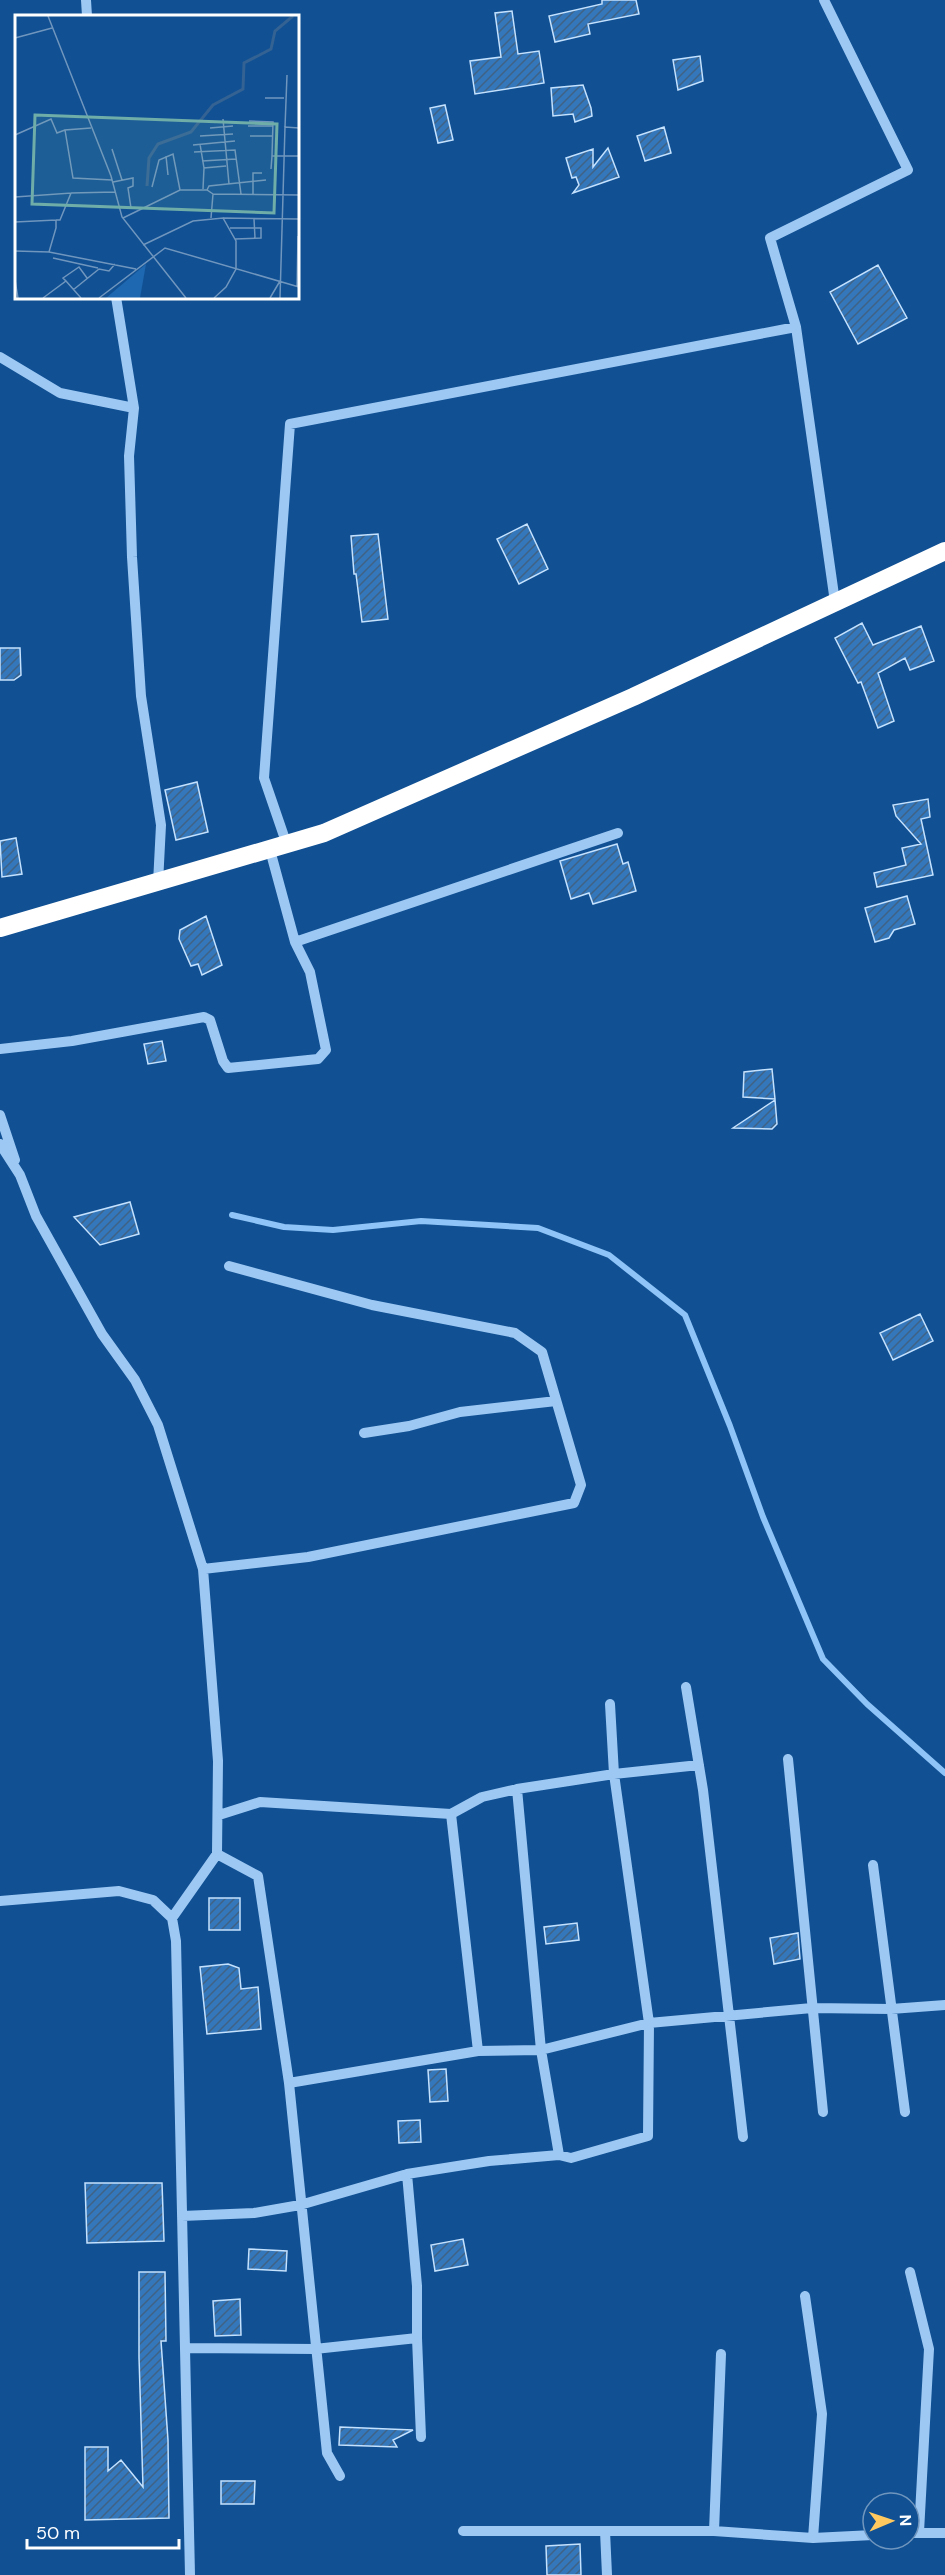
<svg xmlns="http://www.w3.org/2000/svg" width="945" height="2575" viewBox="0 0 945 2575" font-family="'DM Sans',sans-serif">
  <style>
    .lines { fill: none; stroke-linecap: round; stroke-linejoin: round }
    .stream { stroke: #8ec4f7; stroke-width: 6 }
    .building { fill: url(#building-hatch); stroke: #c4e1fe; stroke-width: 1.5 }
    .minor { stroke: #9dc8f4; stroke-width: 10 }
    .highway { stroke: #fff; stroke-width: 18 }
    .inset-river { fill: none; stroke: #336293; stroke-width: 3 }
    .inset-road { fill: none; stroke: #7096be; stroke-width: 1.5 }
    .view { fill: #6fada8; fill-opacity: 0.15; stroke: #6fada8; stroke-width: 3 }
    .inset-edge { fill: none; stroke: #fff; stroke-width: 3 }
  </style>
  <defs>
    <pattern id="building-hatch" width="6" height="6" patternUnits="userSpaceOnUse" patternTransform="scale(1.5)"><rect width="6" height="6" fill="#3477bb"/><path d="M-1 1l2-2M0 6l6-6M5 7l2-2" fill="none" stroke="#406284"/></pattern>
  </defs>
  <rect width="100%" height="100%" fill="#105093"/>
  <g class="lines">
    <path class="stream" d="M 232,1215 L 284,1227 L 333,1230 L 421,1221 L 538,1228 L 609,1255 L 685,1315 L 730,1426 L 763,1517 L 823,1659 L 867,1704 L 945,1773"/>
  </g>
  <path class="building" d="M 602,0 L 636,0 L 639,14 L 588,24 L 590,34 L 555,42 L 549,16 L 602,4 Z
    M 512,11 L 518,54 L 539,51 L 544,83 L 475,94 L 470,61 L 501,57 L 495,13 Z
    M 700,56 L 703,81 L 678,90 L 673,60 Z
    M 583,85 L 591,108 L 592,116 L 575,122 L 573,114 L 553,116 L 551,88 Z
    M 445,105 L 453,140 L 438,143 L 430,108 Z
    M 664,127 L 671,153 L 645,161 L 637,136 Z
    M 608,148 L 619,177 L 573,193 L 579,185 L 576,177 L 572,178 L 566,158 L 593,149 L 593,167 Z
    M 878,265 L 907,318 L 858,344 L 830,292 Z
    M 527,524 L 548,569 L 519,584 L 497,539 Z
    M 378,534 L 388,619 L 362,622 L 356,574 L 354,574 L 351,536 Z
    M 862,623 L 873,645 L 921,626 L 934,661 L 910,670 L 905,658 L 878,673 L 894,721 L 878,728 L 861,682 L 858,683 L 835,638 Z
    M 0,648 L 20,648 L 21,675 L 14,680 L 0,680 Z
    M 197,782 L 208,832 L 176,840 L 165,790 Z
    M 928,799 L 930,817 L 921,819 L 933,875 L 877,887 L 874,873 L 906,865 L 902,848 L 921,844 L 896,816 L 893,805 Z
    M 16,838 L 22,874 L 2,877 L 0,841 Z
    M 617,844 L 623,864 L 628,862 L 636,891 L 593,904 L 589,893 L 571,899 L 560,861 Z
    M 907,896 L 915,924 L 894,930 L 889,938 L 875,942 L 865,908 Z
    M 206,916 L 222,965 L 202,975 L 198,964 L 191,966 L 179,939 L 180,930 Z
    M 162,1041 L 166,1061 L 148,1064 L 144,1044 Z
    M 772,1069 L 775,1099 L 743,1097 L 744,1072 Z
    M 775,1100 L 777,1124 L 772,1129 L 733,1128 Z
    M 130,1202 L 139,1234 L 100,1245 L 74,1217 Z
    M 920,1314 L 933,1341 L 893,1360 L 880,1333 Z
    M 209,1898 L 240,1898 L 240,1930 L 209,1930 Z
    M 577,1923 L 579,1940 L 546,1944 L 544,1927 Z
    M 798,1933 L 800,1959 L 774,1964 L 770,1938 Z
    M 228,1964 L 239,1968 L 241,1989 L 258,1987 L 261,2029 L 207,2034 L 200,1967 Z
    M 446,2069 L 448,2101 L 430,2102 L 428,2070 Z
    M 420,2120 L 421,2142 L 399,2143 L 398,2121 Z
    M 85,2183 L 162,2183 L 164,2241 L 87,2243 Z
    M 463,2239 L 468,2265 L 435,2271 L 431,2245 Z
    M 249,2249 L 287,2251 L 286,2271 L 248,2269 Z
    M 139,2272 L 165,2272 L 166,2341 L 161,2341 L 168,2440 L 169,2518 L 85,2520 L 85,2447 L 108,2447 L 108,2471 L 121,2460 L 143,2487 L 139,2357 Z
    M 240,2299 L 241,2335 L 215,2336 L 213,2301 Z
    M 340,2427 L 413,2430 L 393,2440 L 397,2447 L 339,2445 Z
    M 221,2481 L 255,2481 L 254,2504 L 221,2504 Z
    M 580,2544 L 581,2575 L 547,2575 L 546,2546 Z"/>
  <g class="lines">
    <path class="minor" d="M 86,0 L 87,16
      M 796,327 L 770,238 L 908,170 L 824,0
      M 0,357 L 60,393 L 134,408 L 116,297
      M 134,408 L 129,456 L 132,557 L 141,696 L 161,825 L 158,883
      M 287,845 L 264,778 L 290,424 L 796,327 L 835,602
      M 295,942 L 618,833
      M 0,1049 L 72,1041 L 204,1017 L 210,1020 L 223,1061 L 228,1068 L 318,1059 L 326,1050 L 310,972 L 295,942 L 270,850
      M 0,1115 L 15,1160
      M 0,1144 L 20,1175 L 36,1216 L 102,1334 L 135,1380 L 158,1425 L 203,1569 L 218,1761 L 217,1854 L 172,1918
      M 364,1433 L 409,1426 L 460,1412 L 556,1401
      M 203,1569 L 308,1557 L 574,1503 L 581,1485 L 542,1352 L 515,1333 L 372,1305 L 229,1266
      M 686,1687 L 703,1790 L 743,2137
      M 788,1759 L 823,2112
      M 517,1789 L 541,2050 L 559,2155
      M 451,1814 L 482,1797 L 517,1789 L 614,1774 L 699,1765
      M 219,1815 L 260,1802 L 451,1814 L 478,2051
      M 217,1854 L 258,1876 L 289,2083 L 327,2453 L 340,2476
      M 873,1865 L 905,2112
      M 0,1901 L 119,1891 L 153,1900 L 172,1918 L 176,1941 L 190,2575
      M 289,2083 L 478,2051 L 541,2050 L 649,2023 L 812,2008 L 891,2009 L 945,2005
      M 407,2174 L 417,2286 L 417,2338
      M 182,2216 L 254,2213 L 300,2205 L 407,2174 L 489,2161 L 559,2155 L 571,2158 L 648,2136 L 649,2023 L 614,1774 L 610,1704
      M 910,2272 L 929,2349 L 919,2532
      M 805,2296 L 822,2414 L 813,2538
      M 185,2348 L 315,2349 L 417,2338 L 421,2437
      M 463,2531 L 605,2531 L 607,2575
      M 605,2531 L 714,2531 L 813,2538 L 873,2535
      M 714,2531 L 721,2354
      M 909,2533 L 945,2533"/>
    <path class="highway" d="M 0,928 L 324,833 L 633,697 L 945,551"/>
  </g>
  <g transform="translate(15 15)">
    <rect width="284" height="284" fill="#105093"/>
    <path d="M 131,249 L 125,283 L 91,283 Z" fill="#1e68b1"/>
    <path class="inset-river" d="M 132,171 L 134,143 L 143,129 L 176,117 L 198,90 L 228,74 L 229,48 L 256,34 L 260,16 L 278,1"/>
    <path class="inset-road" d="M 33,1 L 96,161 L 107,202 L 171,283M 0,23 L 37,13M 250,83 L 269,83M 208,104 L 214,169M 234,106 L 258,107 L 257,141M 233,111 L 258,111M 270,112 L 272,60M 76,113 L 50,115 L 58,163 L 97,165M 195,113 L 218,111M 0,120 L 36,104 L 42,118 L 50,115M 185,121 L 218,119M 235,121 L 258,121M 185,129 L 189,153M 178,130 L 220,126M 97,134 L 107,165M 179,137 L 220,135 L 226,179M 151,141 L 153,160M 187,146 L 221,144M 256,154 L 257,141 L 284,141M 98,167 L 118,163 L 118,171 L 113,173 L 116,193M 137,172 L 144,145 L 158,139 L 165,175M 188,174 L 189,153 L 211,151M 192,175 L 194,171 L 251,165M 56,178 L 100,177M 238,179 L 238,158 L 247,158M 0,182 L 56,178 L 45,205 L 41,205M 108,203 L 165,175 L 192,175 L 198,179M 196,203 L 198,179 L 284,180M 208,203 L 284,204M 239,204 L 240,223M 0,207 L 41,205 L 41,213 L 34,237 L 0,236M 215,213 L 246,213 L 246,223 L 220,224M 128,230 L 178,206 L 208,203 L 221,226 L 221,254 L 211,272 L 199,283M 34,237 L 121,254M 38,243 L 83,253M 0,265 L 3,283M 51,266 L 48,263 L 64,252 L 72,263M 282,271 L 283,221M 58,275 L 84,254 L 94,256 L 100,249M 28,283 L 51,266 L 66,283M 84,283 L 150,233 L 284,272M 255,283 L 265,266M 265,283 L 270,112 L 284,113"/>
    <path class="view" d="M 20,100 L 262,109 L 259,198 L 17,189 Z"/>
    <rect width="284" height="284" class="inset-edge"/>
  </g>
  <g transform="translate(891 2521) rotate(88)"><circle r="28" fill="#105093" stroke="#7096be" stroke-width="1.5"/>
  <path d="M0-4.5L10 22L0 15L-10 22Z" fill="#ffc95f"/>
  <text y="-9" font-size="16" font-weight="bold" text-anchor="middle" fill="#ffffff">N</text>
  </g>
  <path d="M27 2539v9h152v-9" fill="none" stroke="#ffffff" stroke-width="3"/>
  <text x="36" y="2539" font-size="18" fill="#ffffff" stroke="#105093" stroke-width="4.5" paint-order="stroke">50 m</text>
</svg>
